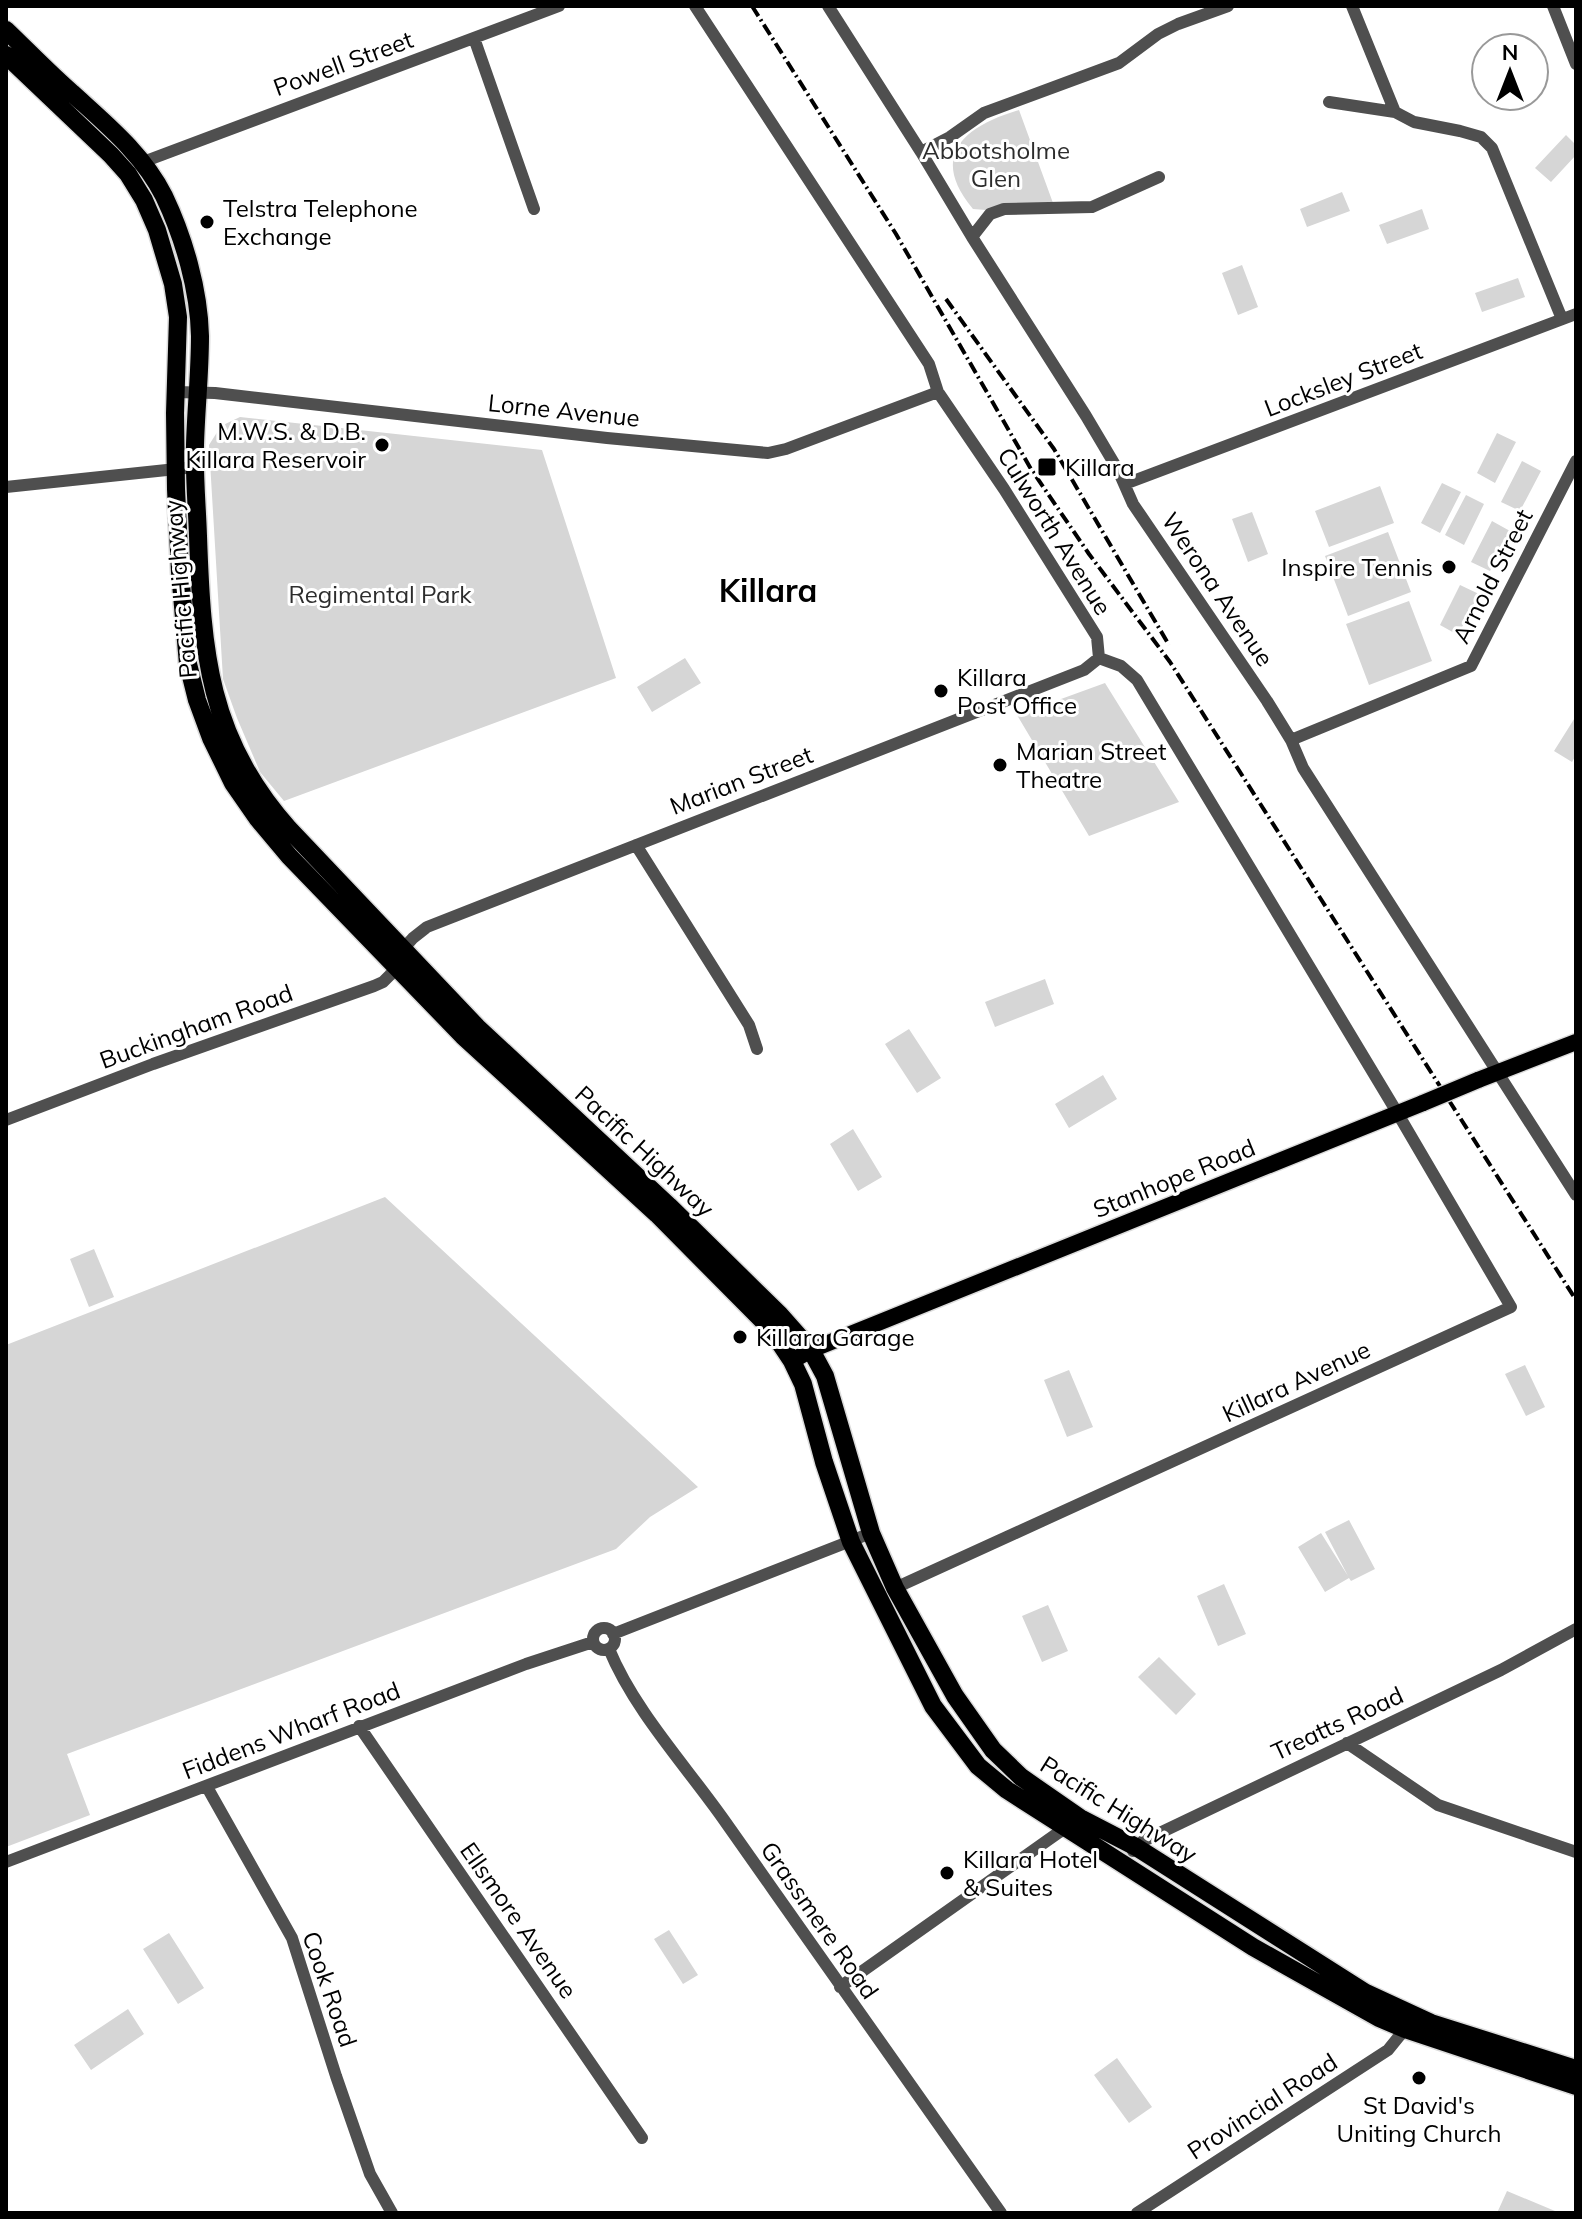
<svg xmlns="http://www.w3.org/2000/svg" width="1582" height="2219" viewBox="0 0 1582 2219" font-family="Mulish,sans-serif">
  <style>
    .green { fill: #d6d6d6 }
    .lines { fill: none; stroke-linecap: round; stroke-linejoin: round }
    .major-casing { stroke: #dbdbdb; stroke-width: 19 }
    .highway-casing { stroke: #dbdbdb; stroke-width: 21 }
    .minor { stroke: #4f4f4f; stroke-width: 12 }
    .major { stroke: #000; stroke-width: 16 }
    .highway { stroke: #000; stroke-width: 18 }
    .rail { stroke: #000; stroke-width: 4; stroke-dasharray: 12 4 2 4; stroke-linecap: butt }
    .major-bridge-casing { stroke: #dbdbdb; stroke-width: 19; stroke-linecap: butt }
    .major-bridge { stroke: #000; stroke-width: 16 }
    .poi-dot { fill: #000; stroke: #fff; stroke-width: 3 }
    .labels { text-anchor: middle; dominant-baseline: central; stroke-width: 6; stroke-linejoin: round; paint-order: stroke }
    .street-label { font-size: 24px; fill: #000; stroke: #fff }
    .park-label { font-size: 24px; fill: #2d2d2d; stroke: #fff }
    .poi-label { font-size: 24px; fill: #000; stroke: #fff; text-anchor: start }
    .district-label { font-size: 32px; font-weight: bold; fill: #000; stroke: #fff }
  </style>
  <rect width="100%" height="100%" fill="#fff"/>
  <path class="green" d="M 1019,110 L 1053,203 L 1004,203 L 986,210 L 973,209 C 928,155 965,126 1019,110 Z
    M 1566,135 L 1576,145 L 1576,155 L 1551,182 L 1535,168 Z
    M 1342,192 L 1350,211 L 1307,227 L 1300,209 Z
    M 1422,209 L 1429,229 L 1387,244 L 1379,225 Z
    M 1242,265 L 1258,307 L 1238,315 L 1222,273 Z
    M 1518,278 L 1525,297 L 1482,312 L 1475,293 Z
    M 240,417 L 542,450 L 616,678 L 284,801 L 260,772 L 237,718 L 223,679 L 209,445 L 221,426 Z
    M 1497,433 L 1516,442 L 1495,483 L 1477,473 Z
    M 1522,461 L 1541,471 L 1520,511 L 1501,502 Z
    M 1442,483 L 1461,492 L 1440,533 L 1421,523 Z
    M 1380,486 L 1394,523 L 1329,547 L 1315,511 Z
    M 1466,495 L 1484,504 L 1464,545 L 1445,535 Z
    M 1252,512 L 1268,554 L 1248,562 L 1232,519 Z
    M 1492,521 L 1510,531 L 1490,571 L 1471,562 Z
    M 1388,532 L 1411,592 L 1348,616 L 1325,556 Z
    M 1460,585 L 1479,594 L 1458,635 L 1440,625 Z
    M 1409,601 L 1432,661 L 1369,685 L 1346,624 Z
    M 685,658 L 701,683 L 652,712 L 637,687 Z
    M 1105,683 L 1179,802 L 1089,836 L 1017,715 Z
    M 1576,716 L 1576,755 L 1572,762 L 1554,751 Z
    M 1045,979 L 1054,1004 L 995,1027 L 985,1002 Z
    M 909,1029 L 941,1078 L 917,1093 L 885,1044 Z
    M 1103,1075 L 1117,1099 L 1069,1128 L 1055,1104 Z
    M 853,1129 L 882,1177 L 858,1191 L 830,1144 Z
    M 385,1197 L 698,1487 L 650,1517 L 616,1549 L 67,1754 L 90,1815 L 6,1847 L 6,1345 Z
    M 94,1249 L 114,1297 L 89,1307 L 70,1259 Z
    M 1525,1365 L 1545,1407 L 1526,1416 L 1505,1374 Z
    M 1069,1370 L 1093,1427 L 1067,1437 L 1044,1380 Z
    M 1349,1520 L 1375,1569 L 1351,1581 L 1349,1578 L 1325,1592 L 1298,1547 L 1321,1533 L 1348,1576 L 1325,1532 Z
    M 1224,1584 L 1246,1634 L 1218,1646 L 1197,1596 Z
    M 1048,1605 L 1068,1651 L 1042,1662 L 1022,1616 Z
    M 1159,1657 L 1196,1694 L 1176,1715 L 1138,1677 Z
    M 669,1930 L 698,1975 L 683,1984 L 654,1939 Z
    M 169,1933 L 204,1988 L 178,2004 L 143,1949 Z
    M 128,2009 L 144,2034 L 91,2070 L 74,2045 Z
    M 1117,2058 L 1152,2107 L 1129,2123 L 1094,2075 Z
    M 1507,2191 L 1555,2211 L 1554,2213 L 1497,2213 Z"/>
  <g class="lines">
    <defs>
      <path id="major" d="M 1478,1080 L 1576,1042
        M 792,1361 L 811,1350 L 1423,1103"/>
      <path id="highway" d="M 6,30 C 28,51 49,73 72,93 C 106,124 143,154 164,196 C 184,238 199,290 200,336 C 200,373 196,409 195,445 C 194,476 197,506 198,536 C 202,651 208,739 289,829 L 477,1027 L 669,1206 L 780,1315 L 811,1350 L 825,1376 L 871,1533 L 895,1588 L 955,1696 L 993,1750 L 1021,1777 L 1080,1818 L 1136,1847 L 1366,1993 L 1431,2023 L 1576,2069
        M 6,55 L 111,155 L 128,174 L 144,200 L 157,230 L 173,284 L 178,317 L 175,413 L 176,489 L 180,572 L 188,664 L 197,700 L 211,738 L 233,783 L 258,819 L 289,856 L 463,1036 L 657,1214 L 770,1328 L 792,1361 L 803,1384 L 824,1462 L 851,1542 L 933,1706 L 978,1766 L 1007,1790 L 1253,1947 L 1379,2018 L 1405,2029 L 1576,2086"/>
    </defs>
    <use href="#major" class="major-casing"/>
    <use href="#highway" class="highway-casing"/>
    <path class="minor" d="M 695,6 L 929,364 L 938,392 L 1004,489 L 1097,637 L 1099,658
      M 828,6 L 921,152 L 972,237 L 1086,416 L 1118,470 L 1133,504 L 1267,701 L 1291,740 L 1303,768 L 1576,1195
      M 1352,6 L 1395,112 L 1414,122 L 1460,131 L 1481,137 L 1492,148 L 1562,319
      M 1553,6 L 1576,64
      M 474,38 L 534,209
      M 1329,102 L 1395,112
      M 921,152 L 950,137 L 984,113 L 1119,63 L 1158,34 L 1178,24 L 1228,6
      M 143,162 L 559,6
      M 972,237 L 990,214 L 1004,209 L 1092,207 L 1159,177
      M 176,392 L 215,393 L 607,438 L 768,453 L 786,449 L 938,392
      M 1125,484 L 1576,314
      M 6,487 L 195,467
      M 1291,740 L 1471,666 L 1576,461
      M 636,845 L 749,1025 L 757,1049
      M 404,948 L 413,938 L 427,927 L 1084,670 L 1099,658
      M 6,1120 L 153,1064 L 374,986 L 383,982 L 398,967
      M 895,1588 L 1511,1307 L 1398,1114 L 1137,680 L 1121,666 L 1099,658
      M593 1639a11 11 0 1 1 22 0a11 11 0 1 1-22 0Z
      M 613,1634 L 871,1533
      M 609,1649 C 634,1710 686,1766 724,1820 C 816,1951 909,2081 1001,2213
      M 359,1726 L 642,2138
      M 1347,1743 L 1438,1805 L 1576,1852
      M 207,1787 L 292,1938 L 336,2076 L 370,2174 L 392,2213
      M 1133,1851 L 1143,1841 L 1501,1670 L 1576,1629
      M 6,1862 L 526,1664 L 593,1642
      M 840,1987 L 1065,1828
      M 1137,2213 L 1388,2050 L 1405,2029"/>
    <use href="#major" class="major"/>
    <use href="#highway" class="highway"/>
    <path class="rail" d="M 752,6 L 896,234 L 1031,469 L 1089,554 L 1170,662 L 1576,1300
      M 946,299 L 1054,449 L 1169,645"/>
    <defs>
      <path id="major-bridge" d="M 1423,1103 L 1478,1080"/>
    </defs>
    <use href="#major-bridge" class="major-bridge-casing"/>
    <use href="#major-bridge" class="major-bridge"/>
  </g>
  <g class="poi-dot">
    <circle cx="207" cy="222" r="8"/>
    <circle cx="382" cy="445" r="8"/>
    <rect x="1037" y="457" width="20" height="20" rx="4"/>
    <circle cx="1449" cy="567" r="8"/>
    <circle cx="941" cy="691" r="8"/>
    <circle cx="1000" cy="765" r="8"/>
    <circle cx="740" cy="1337" r="8"/>
    <circle cx="947" cy="1873" r="8"/>
    <circle cx="1419" cy="2078" r="8"/>
  </g>
  <g class="labels">
    <g class="street-label">
      <text transform="translate(343 63) rotate(-20)">Powell Street</text>
      <text transform="translate(1343 379) rotate(-21)">Locksley Street</text>
      <text transform="translate(564 410) rotate(6)">Lorne Avenue</text>
      <text transform="translate(1055 531) rotate(58)">Culworth Avenue</text>
      <text transform="translate(1492 576) rotate(-63)">Arnold Street</text>
      <text transform="translate(180 589) rotate(-95)">Pacific Highway</text>
      <text transform="translate(1218 589) rotate(56)">Werona Avenue</text>
      <text transform="translate(741 780) rotate(-21)">Marian Street</text>
      <text transform="translate(196 1026) rotate(-20)">Buckingham Road</text>
      <text transform="translate(645 1151) rotate(43)">Pacific Highway</text>
      <text transform="translate(1174 1178) rotate(-22)">Stanhope Road</text>
      <text transform="translate(1296 1381) rotate(-25)">Killara Avenue</text>
      <text transform="translate(1337 1723) rotate(-25)">Treatts Road</text>
      <text transform="translate(291 1730) rotate(-21)">Fiddens Wharf Road</text>
      <text transform="translate(1119 1809) rotate(32)">Pacific Highway</text>
      <text transform="translate(519 1920) rotate(55)">Ellsmore Avenue</text>
      <text transform="translate(820 1920) rotate(55)">Grassmere Road</text>
      <text transform="translate(330 1989) rotate(71)">Cook Road</text>
      <text transform="translate(1262 2106) rotate(-33)">Provincial Road</text>
    </g>
    <g class="park-label">
      <text x="996" y="150">Abbotsholme<tspan x="996" dy="28">Glen</tspan></text>
      <text x="380" y="594">Regimental Park</text>
    </g>
    <g class="poi-label">
      <text x="223" y="208">Telstra Telephone<tspan x="223" dy="28">Exchange</tspan></text>
      <text x="366" y="431" text-anchor="end">M.W.S. &amp; D.B.<tspan x="366" dy="28">Killara Reservoir</tspan></text>
      <text x="1065" y="467">Killara</text>
      <text x="1433" y="567" text-anchor="end">Inspire Tennis</text>
      <text x="957" y="677">Killara<tspan x="957" dy="28">Post Office</tspan></text>
      <text x="1016" y="751">Marian Street<tspan x="1016" dy="28">Theatre</tspan></text>
      <text x="756" y="1337">Killara Garage</text>
      <text x="963" y="1859">Killara Hotel<tspan x="963" dy="28">&amp; Suites</tspan></text>
      <text x="1419" y="2105" text-anchor="middle">St David's<tspan x="1419" dy="28">Uniting Church</tspan></text>
    </g>
    <g class="district-label">
      <text x="768" y="590">Killara</text>
    </g>
  </g>
  <rect width="1582" height="2219" fill="none" stroke="#000000" stroke-width="16"/>
  <g transform="translate(1510 72)"><circle r="38" fill="#ffffff" stroke="#999999" stroke-width="2"/>
  <path d="M0-6L14 30L0 20L-14 30Z" fill="#000000"/>
  <text y="-12" font-size="22" font-weight="bold" text-anchor="middle" fill="#000000">N</text>
  </g>
</svg>
